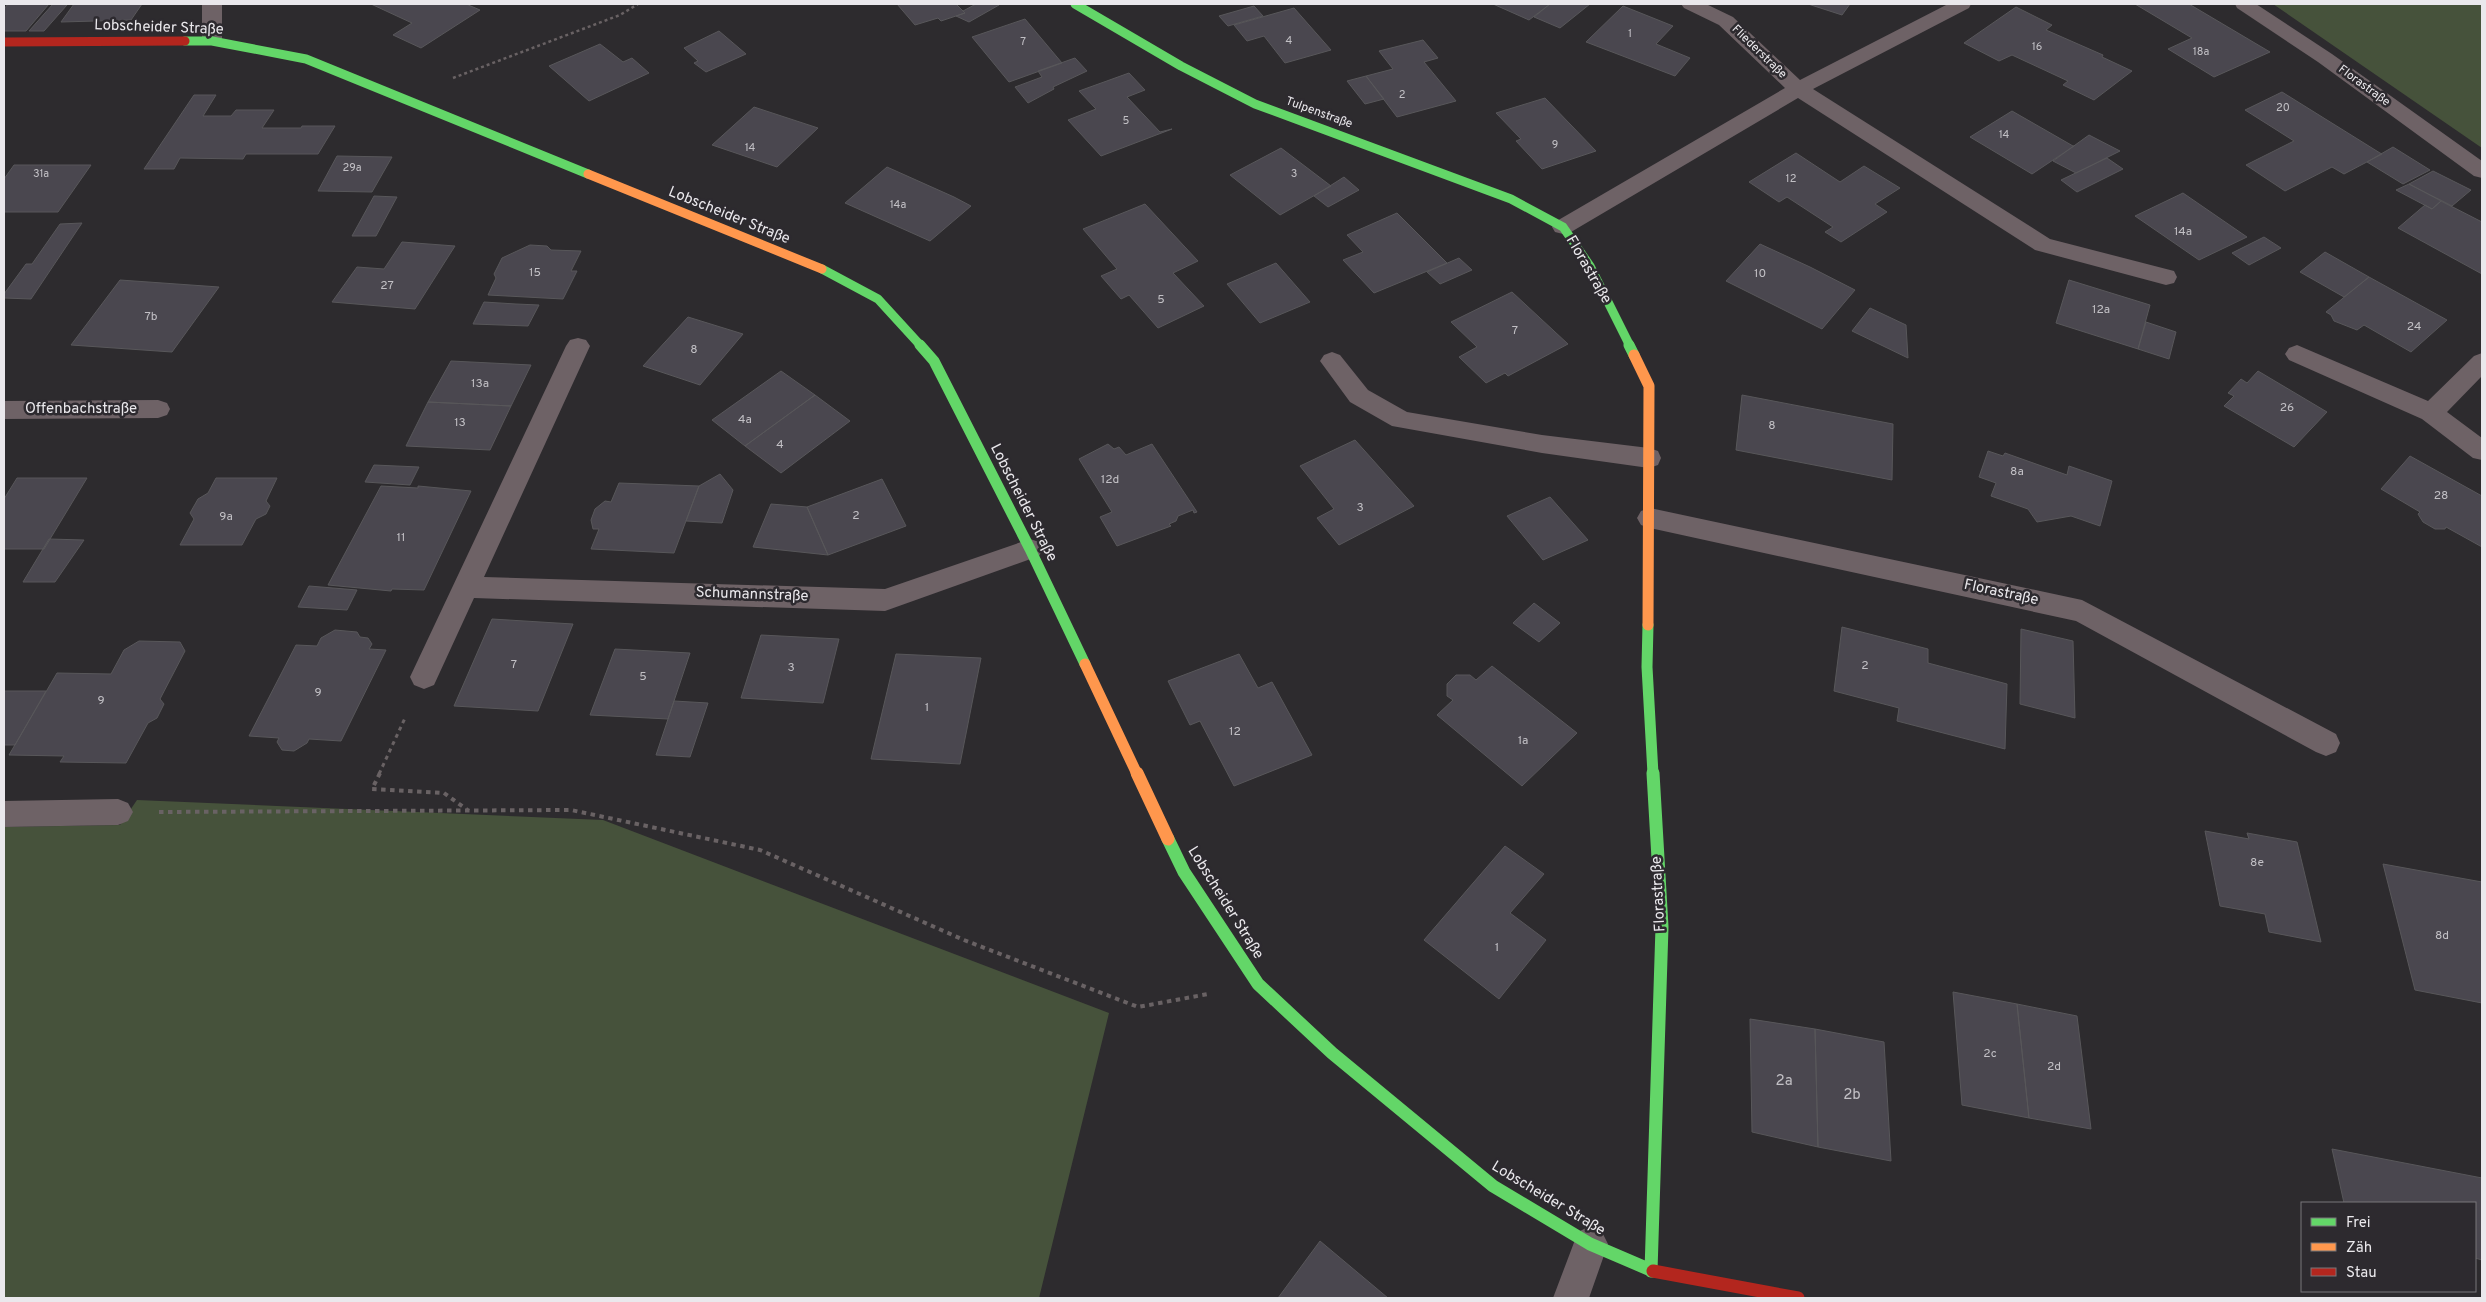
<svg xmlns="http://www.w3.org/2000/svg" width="2486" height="1302" viewBox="0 0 2486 1302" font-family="Overpass,sans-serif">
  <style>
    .green { fill: #46523b }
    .building { fill: #4a474f; stroke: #58575a }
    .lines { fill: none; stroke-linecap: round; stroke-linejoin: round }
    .path-far2 { stroke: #696264; stroke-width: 2.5; stroke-dasharray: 3 3; stroke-linecap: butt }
    .path-far1 { stroke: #696264; stroke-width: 3; stroke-dasharray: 4 4; stroke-linecap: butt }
    .path { stroke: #696264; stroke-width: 4; stroke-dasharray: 4.5 4.5; stroke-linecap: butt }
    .lane { fill: #6e6266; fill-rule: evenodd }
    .street { fill: #6e6266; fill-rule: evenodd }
    .fast-far2 { stroke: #63d668; stroke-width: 9 }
    .fast-far1 { stroke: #63d668; stroke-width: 11 }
    .fast { stroke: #63d668; stroke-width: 13 }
    .slow-far2 { stroke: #ff974d; stroke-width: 9 }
    .slow-far1 { stroke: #ff974d; stroke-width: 11 }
    .slow { stroke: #ff974d; stroke-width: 13 }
    .jam-far1 { stroke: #b3261e; stroke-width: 9 }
    .jam { stroke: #b3261e; stroke-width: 13 }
    .labels { text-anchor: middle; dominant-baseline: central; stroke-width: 5; stroke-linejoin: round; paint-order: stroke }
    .far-number-label { font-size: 11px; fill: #c2c0c5 }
    .far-street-label { font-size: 12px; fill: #eae8ec; stroke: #2d2a2f }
    .number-label { font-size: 12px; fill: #c2c0c5 }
    .street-label { font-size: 15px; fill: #eae8ec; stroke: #2d2a2f }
    .near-number-label { font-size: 15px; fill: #c2c0c5 }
  </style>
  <rect width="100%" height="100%" fill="#2d2b2e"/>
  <path class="green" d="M 2273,4 L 2482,4 L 2482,148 Z
    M 137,800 L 603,820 L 1109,1013 L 1039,1298 L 4,1298 L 4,827 L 120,825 Z"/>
  <path class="building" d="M 8,4 L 49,4 L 26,31 L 4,31 L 4,9 Z
    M 53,4 L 67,5 L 44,31 L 29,31 Z
    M 74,4 L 142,4 L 131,20 L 61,22 Z
    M 371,4 L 466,4 L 480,10 L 421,48 L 393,35 L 412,23 Z
    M 897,4 L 956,4 L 965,13 L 941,21 L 938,18 L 915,25 Z
    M 976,4 L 996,4 L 999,5 L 969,22 L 956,16 L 965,13 L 963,11 Z
    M 1493,4 L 1550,4 L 1529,20 Z
    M 1550,4 L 1590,4 L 1560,28 L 1534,17 Z
    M 1808,4 L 1850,4 L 1842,15 Z
    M 2135,4 L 2189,4 L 2270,52 L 2214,77 L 2168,49 L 2192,38 Z
    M 1254,6 L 1263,16 L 1228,26 L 1219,16 Z
    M 1623,6 L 1673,26 L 1656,44 L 1690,58 L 1675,76 L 1586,42 Z
    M 2016,7 L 2052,25 L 2046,30 L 2103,55 L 2102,57 L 2132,71 L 2094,100 L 2063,85 L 2068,81 L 2012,55 L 1999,61 L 1964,43 Z
    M 1294,8 L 1331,50 L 1285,63 L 1264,36 L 1247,41 L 1234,25 Z
    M 1025,19 L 1062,63 L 1009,82 L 972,37 Z
    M 719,31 L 746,54 L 706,72 L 694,63 L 698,61 L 684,48 Z
    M 1423,40 L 1438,58 L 1424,62 L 1456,101 L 1397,117 L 1366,76 L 1393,69 L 1379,51 Z
    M 600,44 L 623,62 L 632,58 L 649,73 L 589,101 L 549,66 Z
    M 1075,58 L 1087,71 L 1053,87 L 1054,89 L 1028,103 L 1015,87 L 1042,77 L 1038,71 Z
    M 1129,73 L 1145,90 L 1127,97 L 1160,132 L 1172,129 L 1101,156 L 1068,120 L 1096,109 L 1079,91 Z
    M 1366,76 L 1384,99 L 1365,104 L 1347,81 Z
    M 2282,92 L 2380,153 L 2382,154 L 2344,174 L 2332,167 L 2285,191 L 2246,165 L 2294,141 L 2245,110 Z
    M 194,95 L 216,95 L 203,116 L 231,116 L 236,110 L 274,110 L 262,128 L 301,128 L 302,126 L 335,126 L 318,154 L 246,154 L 243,159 L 180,158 L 174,169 L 144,169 Z
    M 1545,98 L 1596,151 L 1542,169 L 1516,141 L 1521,139 L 1496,113 Z
    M 754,107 L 818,128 L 777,167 L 712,145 Z
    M 2012,111 L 2073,146 L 2074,146 L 2032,174 L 1970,137 Z
    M 2089,135 L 2120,151 L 2076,173 L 2053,161 Z
    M 2393,147 L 2430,170 L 2403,184 L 2367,162 Z
    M 1281,148 L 1331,186 L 1280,215 L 1230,175 Z
    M 1796,153 L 1840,182 L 1864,166 L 1900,188 L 1875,204 L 1887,212 L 1841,242 L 1825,232 L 1833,227 L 1787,197 L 1779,202 L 1749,182 Z
    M 337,156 L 392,157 L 372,192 L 318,191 Z
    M 2107,158 L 2123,169 L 2077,192 L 2061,180 Z
    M 14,165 L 91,165 L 58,212 L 4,212 L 4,179 Z
    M 887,167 L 954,197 L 971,206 L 930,241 L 845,203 Z
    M 2433,171 L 2471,190 L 2452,206 L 2409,184 Z
    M 1344,177 L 1359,190 L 1328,207 L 1314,196 Z
    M 2409,184 L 2441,201 L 2432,209 L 2396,190 Z
    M 2183,193 L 2247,237 L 2199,260 L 2135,216 Z
    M 374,196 L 397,197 L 376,236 L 352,236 Z
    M 2441,201 L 2482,222 L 2482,274 L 2398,228 L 2425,205 L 2432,209 Z
    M 1145,204 L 1198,261 L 1173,273 L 1204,306 L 1158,328 L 1129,295 L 1121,299 L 1101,276 L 1117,269 L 1083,229 Z
    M 1397,213 L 1447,263 L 1374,293 L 1343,260 L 1363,252 L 1347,235 Z
    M 82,223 L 31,299 L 4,298 L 4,294 L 26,264 L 32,264 L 60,224 Z
    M 2264,237 L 2281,248 L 2249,265 L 2232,253 Z
    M 402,242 L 455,246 L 415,309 L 332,302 L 357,267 L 384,269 Z
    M 1760,244 L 1810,267 L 1855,290 L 1822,329 L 1726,281 Z
    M 530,245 L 547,246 L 551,250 L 581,251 L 571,271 L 577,271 L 563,299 L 488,295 L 496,278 L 494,274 L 502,258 Z
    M 2325,252 L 2369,277 L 2344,297 L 2300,272 Z
    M 1459,258 L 1472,270 L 1440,284 L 1427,272 Z
    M 1276,263 L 1310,302 L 1260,323 L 1227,284 Z
    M 2369,277 L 2447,320 L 2411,352 L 2364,325 L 2357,330 L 2334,321 L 2331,315 L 2326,312 Z
    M 120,280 L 219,287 L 172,352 L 71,345 Z
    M 2069,280 L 2150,305 L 2138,349 L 2056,323 Z
    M 1512,292 L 1568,344 L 1508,376 L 1505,373 L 1486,383 L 1459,357 L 1477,347 L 1451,322 Z
    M 484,302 L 516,304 L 539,305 L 528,326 L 473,324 Z
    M 1870,308 L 1906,325 L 1908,358 L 1852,331 Z
    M 688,317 L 743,334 L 700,385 L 643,366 Z
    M 2146,322 L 2176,332 L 2169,359 L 2138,349 Z
    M 451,361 L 531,365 L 511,406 L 428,402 Z
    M 781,371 L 815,395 L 745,446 L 712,420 Z
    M 2258,371 L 2327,412 L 2294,447 L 2224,406 L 2234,396 L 2228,393 L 2241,379 L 2247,383 Z
    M 815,395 L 850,421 L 781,473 L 745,446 Z
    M 1742,395 L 1893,424 L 1892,480 L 1736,450 Z
    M 428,402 L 511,406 L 490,450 L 406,446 Z
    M 1355,440 L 1414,506 L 1339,545 L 1317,518 L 1334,509 L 1300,466 Z
    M 1108,444 L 1114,449 L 1119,447 L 1126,455 L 1152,444 L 1197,512 L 1194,513 L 1193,510 L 1178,516 L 1176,521 L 1169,524 L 1171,526 L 1117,546 L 1100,517 L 1112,512 L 1079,459 Z
    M 1988,451 L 2003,456 L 2005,453 L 2067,475 L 2069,466 L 2112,481 L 2100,526 L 2071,516 L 2037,522 L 2028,509 L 1991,496 L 1996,483 L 1979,477 Z
    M 2410,456 L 2482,496 L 2482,547 L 2446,527 L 2445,529 L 2435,529 L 2423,522 L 2418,514 L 2420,512 L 2381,489 Z
    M 374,465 L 419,467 L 410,485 L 365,482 Z
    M 720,474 L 733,490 L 722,523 L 686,521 L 699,486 Z
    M 17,478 L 87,478 L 44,549 L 4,549 L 4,499 Z
    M 216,478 L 277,478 L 266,501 L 270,506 L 266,514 L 256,519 L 242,545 L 180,545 L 194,519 L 190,513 L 198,499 L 208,493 Z
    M 882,479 L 906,526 L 828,555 L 807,507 Z
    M 619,483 L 699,486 L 674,553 L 591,549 L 599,529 L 593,529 L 591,520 L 595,509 L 605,501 L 611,502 Z
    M 381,486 L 418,488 L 418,486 L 471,491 L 424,590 L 392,589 L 391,591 L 328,585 Z
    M 1550,497 L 1588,540 L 1543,560 L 1507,516 Z
    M 771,504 L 807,507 L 828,555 L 753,547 Z
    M 49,539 L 84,540 L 55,582 L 23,582 Z
    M 309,586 L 357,590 L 347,610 L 298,607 Z
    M 1534,603 L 1560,623 L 1539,642 L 1513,623 Z
    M 492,619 L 573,624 L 538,711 L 454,706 Z
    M 1842,627 L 1928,649 L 1928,663 L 2007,684 L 2005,749 L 1897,721 L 1899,708 L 1834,691 Z
    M 2021,629 L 2073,641 L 2075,718 L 2020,704 Z
    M 335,630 L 357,632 L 360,637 L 368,638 L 372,644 L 369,649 L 386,650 L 341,741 L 309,739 L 307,743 L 294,751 L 282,750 L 277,742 L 279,738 L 249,736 L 296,645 L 317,646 L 321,638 Z
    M 761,635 L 839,639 L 823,703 L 741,698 Z
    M 139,641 L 180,642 L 185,651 L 160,699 L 164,704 L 157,718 L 148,723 L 126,763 L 60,762 L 64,756 L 9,755 L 57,673 L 111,674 L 124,650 Z
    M 615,649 L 690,653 L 668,719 L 590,715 Z
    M 896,654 L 981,658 L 960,764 L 871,759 Z
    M 1239,654 L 1258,688 L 1272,682 L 1312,755 L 1234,786 L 1200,721 L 1190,725 L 1168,681 Z
    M 1492,666 L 1577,733 L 1522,786 L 1437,715 L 1453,700 L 1447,696 L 1447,684 L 1456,675 L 1470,675 L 1476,680 Z
    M 4,691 L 46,691 L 15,745 L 4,745 Z
    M 674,701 L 708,703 L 690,757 L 656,755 Z
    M 2205,831 L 2249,839 L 2247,833 L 2297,842 L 2321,942 L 2269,932 L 2265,914 L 2220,906 Z
    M 1505,846 L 1544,874 L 1510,913 L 1546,940 L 1499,999 L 1424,940 Z
    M 2383,864 L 2482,882 L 2482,1003 L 2415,990 Z
    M 1953,992 L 2017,1004 L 2029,1118 L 1962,1105 Z
    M 2017,1004 L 2077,1016 L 2091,1129 L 2029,1118 Z
    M 1750,1019 L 1815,1029 L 1818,1147 L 1752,1132 Z
    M 1815,1029 L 1884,1042 L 1891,1161 L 1818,1147 Z
    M 2332,1149 L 2482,1178 L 2482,1260 L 2475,1258 L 2475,1203 L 2344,1203 Z
    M 1320,1241 L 1388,1298 L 1278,1298 Z"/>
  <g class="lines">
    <path class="path-far2" d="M 453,78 L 620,15 L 638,4"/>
    <path class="path-far1" d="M 379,774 L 406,716"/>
    <path class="path" d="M 380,773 L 372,789 L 444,793 L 469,811
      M 159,812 L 571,810 L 760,850 L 964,940 L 1138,1007 L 1208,994"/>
    <path class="lane" d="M 1332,352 L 1340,355 L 1368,390 L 1407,412 L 1542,435 L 1649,448 L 1658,451 L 1661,458 L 1658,465 L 1649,468 L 1542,453 L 1392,426 L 1350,402 L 1320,361 L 1324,355 Z"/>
    <path class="street" d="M 202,4 L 222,4 L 222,41 L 219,45 L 205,45 L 202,41 Z
      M 1681,4 L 1706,4 L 1733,17 L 1800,80 L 1948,4 L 1971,4 L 1969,8 L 1813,89 L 2050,239 L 2174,271 L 2177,277 L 2174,283 L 2166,285 L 2035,250 L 1798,98 L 1571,232 L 1563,234 L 1555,232 L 1552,227 L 1555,222 L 1785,88 L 1719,25 L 1684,8 Z
      M 2235,4 L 2256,4 L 2332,54 L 2482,161 L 2482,178 L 2474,176 L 2318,62 L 2237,8 Z
      M 578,338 L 586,340 L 590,346 L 484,577 L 885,589 L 1030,539 L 1039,542 L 1043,549 L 1039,556 L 885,611 L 474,598 L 434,685 L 424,689 L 414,685 L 410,677 L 566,346 L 570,340 Z
      M 2297,345 L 2428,401 L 2474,356 L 2482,353 L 2482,376 L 2447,412 L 2482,438 L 2482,460 L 2473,458 L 2422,419 L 2289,360 L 2285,354 L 2289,348 Z
      M 158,400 L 167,403 L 170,409 L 167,415 L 158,418 L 4,419 L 4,401 Z
      M 1650,508 L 2082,600 L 2336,734 L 2340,743 L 2336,752 L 2326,756 L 2316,752 L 2076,621 L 1650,528 L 1641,525 L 1637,518 L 1641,511 Z
      M 118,799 L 128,803 L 133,812 L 128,821 L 118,825 L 4,827 L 4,801 Z
      M 1590,1226 L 1602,1232 L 1608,1244 L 1589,1298 L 1553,1298 L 1578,1232 Z"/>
    <path class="fast-far2" d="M 1075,4 L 1181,66 L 1255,104 L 1511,199 L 1563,227 L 1590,266 L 1630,346
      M 185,41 L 212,41 L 306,59 L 588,174
      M 822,269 L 878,299 L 921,346"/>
    <path class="fast-far1" d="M 920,345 L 934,361 L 1030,549 L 1085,664
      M 1629,345 L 1634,355
      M 1648,625 L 1647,667 L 1653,774"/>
    <path class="fast" d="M 1168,839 L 1184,872 L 1258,984 L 1332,1053 L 1493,1186 L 1590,1244 L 1653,1271
      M 1651,1271 L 1662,927 L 1653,773"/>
    <path class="slow-far2" d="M 588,174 L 822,269"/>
    <path class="slow-far1" d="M 1634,355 L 1649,386 L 1648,625
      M 1085,664 L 1137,774"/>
    <path class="slow" d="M 1137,773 L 1168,839"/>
    <path class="jam-far1" d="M 4,42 L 185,41"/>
    <path class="jam" d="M 1653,1271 L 1798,1298"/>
  </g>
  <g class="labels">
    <g class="far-number-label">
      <text x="1630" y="34">1</text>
      <text x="1289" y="41">4</text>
      <text x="1023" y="42">7</text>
      <text x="2037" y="47">16</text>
      <text x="2201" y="52">18a</text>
      <text x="1402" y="95">2</text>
      <text x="2283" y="108">20</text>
      <text x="1126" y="121">5</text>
      <text x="2004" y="135">14</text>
      <text x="1555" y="145">9</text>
      <text x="750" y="148">14</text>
      <text x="352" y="168">29a</text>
      <text x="41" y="174">31a</text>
      <text x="1294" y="174">3</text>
      <text x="1791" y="179">12</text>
      <text x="898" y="205">14a</text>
    </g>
    <g class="far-street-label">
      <text transform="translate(1759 52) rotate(44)">Fliederstraße</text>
      <text transform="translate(2364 86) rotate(36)">Florastraße</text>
      <text transform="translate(1319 113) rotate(20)">Tulpenstraße</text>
    </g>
    <g class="number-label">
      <text x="2183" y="232">14a</text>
      <text x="535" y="273">15</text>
      <text x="1760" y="274">10</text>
      <text x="387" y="286">27</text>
      <text x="1161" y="300">5</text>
      <text x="2101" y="310">12a</text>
      <text x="151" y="317">7b</text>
      <text x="2414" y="327">24</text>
      <text x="1515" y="331">7</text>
      <text x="694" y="350">8</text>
      <text x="480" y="384">13a</text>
      <text x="2287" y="408">26</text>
      <text x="745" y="420">4a</text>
      <text x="460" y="423">13</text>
      <text x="1772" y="426">8</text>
      <text x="780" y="445">4</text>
      <text x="2017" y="472">8a</text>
      <text x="1110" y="480">12d</text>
      <text x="2441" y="496">28</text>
      <text x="1360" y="508">3</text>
      <text x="856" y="516">2</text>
      <text x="226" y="517">9a</text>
      <text x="401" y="538">11</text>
      <text x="514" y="665">7</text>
      <text x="1865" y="666">2</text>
      <text x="791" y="668">3</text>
      <text x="643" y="677">5</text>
      <text x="318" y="693">9</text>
      <text x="101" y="701">9</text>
      <text x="927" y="708">1</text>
      <text x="1235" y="732">12</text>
      <text x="1523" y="741">1a</text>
      <text x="2257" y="863">8e</text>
      <text x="2442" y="936">8d</text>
      <text x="1497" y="948">1</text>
      <text x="1990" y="1054">2c</text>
      <text x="2054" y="1067">2d</text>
    </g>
    <g class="street-label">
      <text transform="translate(159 28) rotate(2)">Lobscheider Straße</text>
      <text transform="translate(729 216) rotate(22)">Lobscheider Straße</text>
      <text transform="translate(1588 270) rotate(60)">Florastraße</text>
      <text x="81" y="409">Offenbachstraße</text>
      <text transform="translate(1023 503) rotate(63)">Lobscheider Straße</text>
      <text transform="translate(2001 593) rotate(12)">Florastraße</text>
      <text transform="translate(752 595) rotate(2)">Schumannstraße</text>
      <text transform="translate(1659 894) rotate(-93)">Florastraße</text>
      <text transform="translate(1225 903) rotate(58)">Lobscheider Straße</text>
      <text transform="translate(1548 1199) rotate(31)">Lobscheider Straße</text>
    </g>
    <g class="near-number-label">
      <text x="1784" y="1081">2a</text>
      <text x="1852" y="1095">2b</text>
    </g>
  </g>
  <rect width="2486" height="1302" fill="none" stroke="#eae8ec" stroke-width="10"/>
  <rect x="2301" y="1202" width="175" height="90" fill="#2d2a2f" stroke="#79767b"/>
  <rect x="2311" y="1218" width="25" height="8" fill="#63d668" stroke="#79767b"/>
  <text x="2346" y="1227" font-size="15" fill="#eae8ec">Frei</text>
  <rect x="2311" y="1243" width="25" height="8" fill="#ff974d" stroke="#79767b"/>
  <text x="2346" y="1252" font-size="15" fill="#eae8ec">Zäh</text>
  <rect x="2311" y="1268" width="25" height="8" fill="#b3261e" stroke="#79767b"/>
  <text x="2346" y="1277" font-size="15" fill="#eae8ec">Stau</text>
</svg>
